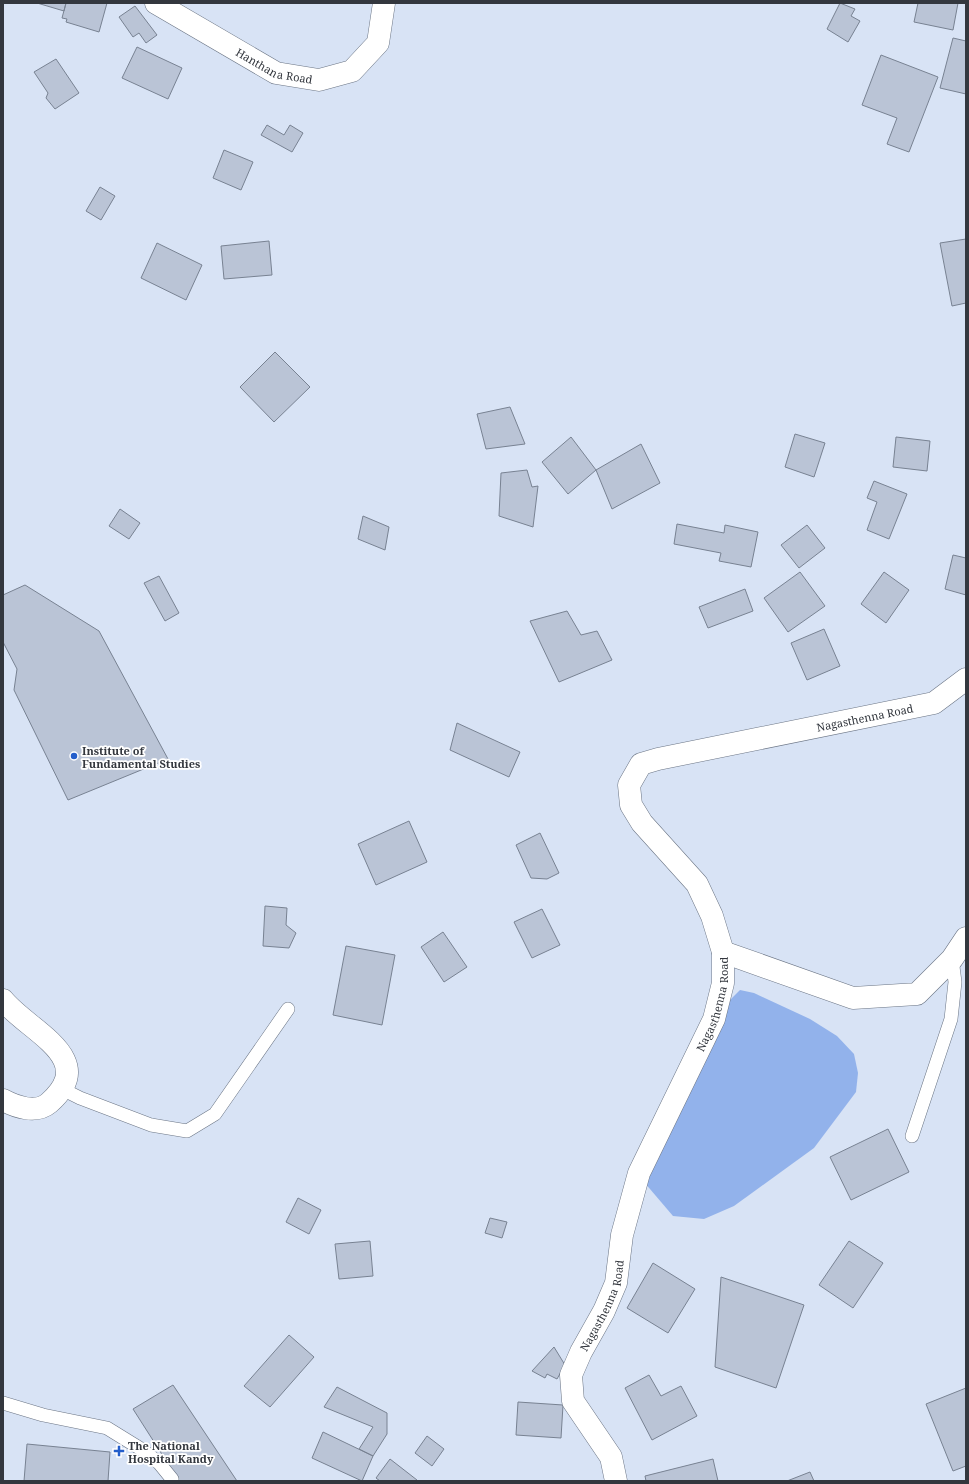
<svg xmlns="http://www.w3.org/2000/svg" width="969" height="1484" viewBox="0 0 969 1484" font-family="'Noto Serif',serif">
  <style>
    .green { fill: #92b2eb }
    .building { fill: #bac4d6; stroke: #788292 }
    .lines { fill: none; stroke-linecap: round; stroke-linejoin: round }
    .service-casing { stroke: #6b7585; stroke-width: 14 }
    .minor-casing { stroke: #6b7585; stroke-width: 23 }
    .tertiary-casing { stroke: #6b7585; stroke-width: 23 }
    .service { stroke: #fff; stroke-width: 13 }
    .minor { stroke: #fff; stroke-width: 22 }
    .tertiary { stroke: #fff; stroke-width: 22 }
    .poi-dot { fill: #245ecb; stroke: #fff; stroke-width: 1.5 }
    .labels { text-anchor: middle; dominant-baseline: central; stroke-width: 3.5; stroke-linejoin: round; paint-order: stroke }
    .street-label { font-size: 11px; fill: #33373e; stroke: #fff }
    .poi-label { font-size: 11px; font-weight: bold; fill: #33373e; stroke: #fff; text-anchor: start }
  </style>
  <rect width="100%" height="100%" fill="#d8e3f5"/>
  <path class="green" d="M 740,990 L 754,993 L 810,1019 L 837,1036 L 854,1054 L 858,1073 L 856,1092 L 814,1148 L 734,1206 L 704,1219 L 673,1216 L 644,1182 L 726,1004 Z"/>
  <path class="building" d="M 37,3 L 66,3 L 64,11 Z
    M 66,3 L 107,3 L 99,32 L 66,22 L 67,19 L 62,18 Z
    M 840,3 L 855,9 L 851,16 L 860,21 L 848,42 L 827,29 Z
    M 918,3 L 958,3 L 953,30 L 914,22 Z
    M 135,6 L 157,35 L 146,43 L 139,33 L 133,37 L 119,17 Z
    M 953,38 L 966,41 L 966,94 L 940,88 Z
    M 137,47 L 182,68 L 168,99 L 122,78 Z
    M 881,55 L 938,77 L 909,152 L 887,144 L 897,118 L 862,105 Z
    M 56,59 L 79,93 L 55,109 L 46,98 L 48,93 L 34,72 Z
    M 267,125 L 284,135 L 290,125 L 303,133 L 292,152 L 261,135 Z
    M 224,150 L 253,162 L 241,190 L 213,178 Z
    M 100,187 L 115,196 L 101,220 L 86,211 Z
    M 966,239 L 966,303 L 952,306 L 940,243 Z
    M 269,241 L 272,275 L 224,279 L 221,246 Z
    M 157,243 L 202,265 L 186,300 L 141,278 Z
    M 275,352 L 310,387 L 274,422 L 240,387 Z
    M 510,407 L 525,444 L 486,449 L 477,414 Z
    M 795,434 L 825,443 L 814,477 L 785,467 Z
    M 571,437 L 596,470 L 568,494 L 542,462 Z
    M 896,437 L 930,441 L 927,471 L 893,467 Z
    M 641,444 L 660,483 L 612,509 L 596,470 Z
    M 527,470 L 532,487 L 538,486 L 533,527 L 499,516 L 501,473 Z
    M 874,481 L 907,494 L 889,539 L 867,530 L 877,502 L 867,498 Z
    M 120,509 L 140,523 L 129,539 L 109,526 Z
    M 363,516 L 389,527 L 385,550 L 358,539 Z
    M 677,524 L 724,533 L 725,525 L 758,532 L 751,567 L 719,561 L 721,553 L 674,544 Z
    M 807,525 L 825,548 L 799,568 L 781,545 Z
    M 953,555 L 966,558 L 966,595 L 945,589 Z
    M 800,572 L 825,606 L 788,632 L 764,598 Z
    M 884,572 L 909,590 L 886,623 L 861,604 Z
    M 159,576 L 179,613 L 165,621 L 144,583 Z
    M 25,585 L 99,631 L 168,759 L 68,800 L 14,690 L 17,669 L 3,642 L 3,595 Z
    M 745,589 L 753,611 L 708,628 L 699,607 Z
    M 567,611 L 581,635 L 597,631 L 612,660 L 559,682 L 530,621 Z
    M 824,629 L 840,666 L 807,680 L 791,643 Z
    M 457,723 L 520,752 L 509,777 L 450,750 Z
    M 409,821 L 427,862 L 376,885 L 358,844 Z
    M 540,833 L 559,873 L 547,879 L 531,878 L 516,845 Z
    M 265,906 L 287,908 L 286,925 L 296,933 L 289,948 L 263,946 Z
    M 542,909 L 560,945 L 532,958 L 514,922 Z
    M 443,932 L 467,967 L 444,982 L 421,947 Z
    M 346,946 L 395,955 L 382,1025 L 333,1015 Z
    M 888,1129 L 909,1172 L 851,1200 L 830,1157 Z
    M 298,1198 L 321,1210 L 309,1234 L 286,1222 Z
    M 490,1218 L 507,1222 L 502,1238 L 485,1233 Z
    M 370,1241 L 373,1276 L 339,1279 L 335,1244 Z
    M 849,1241 L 883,1263 L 853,1308 L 819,1285 Z
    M 653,1263 L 695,1289 L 668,1333 L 627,1308 Z
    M 721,1277 L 804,1305 L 776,1388 L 715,1367 Z
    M 289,1335 L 314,1357 L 270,1407 L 244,1386 Z
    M 554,1347 L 565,1365 L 557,1379 L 547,1374 L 545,1378 L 532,1371 Z
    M 649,1375 L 661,1396 L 681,1386 L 697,1416 L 652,1440 L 625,1388 Z
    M 173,1385 L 237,1481 L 179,1481 L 133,1409 Z
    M 337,1387 L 387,1413 L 387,1434 L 373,1456 L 359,1449 L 373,1427 L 324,1407 Z
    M 966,1388 L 966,1466 L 953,1471 L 926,1404 Z
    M 518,1402 L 563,1405 L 561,1438 L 516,1435 Z
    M 323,1432 L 373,1456 L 362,1481 L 312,1458 Z
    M 427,1436 L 444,1449 L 432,1466 L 415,1453 Z
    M 27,1444 L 110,1452 L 108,1481 L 24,1481 Z
    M 390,1459 L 417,1480 L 417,1481 L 380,1481 L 376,1478 Z
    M 713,1459 L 718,1481 L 646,1481 L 645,1476 Z
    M 810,1472 L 814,1481 L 787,1481 Z"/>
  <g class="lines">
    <defs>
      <path id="service" d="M 62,1089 L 80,1098 L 151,1125 L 187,1131 L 215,1114 L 288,1009
        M 912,1136 L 951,1019 L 955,982 L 952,959
        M 3,1403 L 43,1415 L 107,1428 L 141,1449 L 159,1463 L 172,1479 L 171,1481"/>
      <g id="minor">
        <path d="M 723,952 L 853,998 L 917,994 L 952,959 L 966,938"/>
        <path id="s1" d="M 616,1481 L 611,1457 L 573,1401 L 571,1375 L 581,1352 L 604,1311 L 616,1283 L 622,1235 L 639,1173 L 714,1019 L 723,983 L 723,952 L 712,916 L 697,884 L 642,823 L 631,805 L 629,785 L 641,764 L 658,759 L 934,703 L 966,679"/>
      </g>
      <g id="tertiary">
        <path id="s2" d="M 156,3 L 276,73 L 319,80 L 352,71 L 378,43 L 384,3"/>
        <path d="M 3,1000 C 29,1032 100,1058 49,1103 C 36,1114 16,1107 3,1100"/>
      </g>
    </defs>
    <use href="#service" class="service-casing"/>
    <use href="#minor" class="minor-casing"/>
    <use href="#tertiary" class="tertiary-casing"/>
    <use href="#service" class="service"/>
    <use href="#minor" class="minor"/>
    <use href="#tertiary" class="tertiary"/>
  </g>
  <g class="poi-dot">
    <circle cx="74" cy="756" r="4"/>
    <path d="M117 1445h4v4h4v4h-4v4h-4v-4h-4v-4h4z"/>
  </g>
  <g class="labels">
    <g class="street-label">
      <text stroke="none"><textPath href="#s2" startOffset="135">Hanthana Road</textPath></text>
      <text stroke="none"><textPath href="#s1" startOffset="1022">Nagasthenna Road</textPath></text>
      <text stroke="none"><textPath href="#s1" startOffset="519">Nagasthenna Road</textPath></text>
      <text stroke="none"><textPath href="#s1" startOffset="195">Nagasthenna Road</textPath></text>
    </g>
    <g class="poi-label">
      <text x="82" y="750">Institute of<tspan x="82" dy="13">Fundamental Studies</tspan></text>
      <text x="128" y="1445">The National<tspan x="128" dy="13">Hospital Kandy</tspan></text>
    </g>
  </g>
  <rect width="969" height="1484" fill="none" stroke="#33373e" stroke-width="8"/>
</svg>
